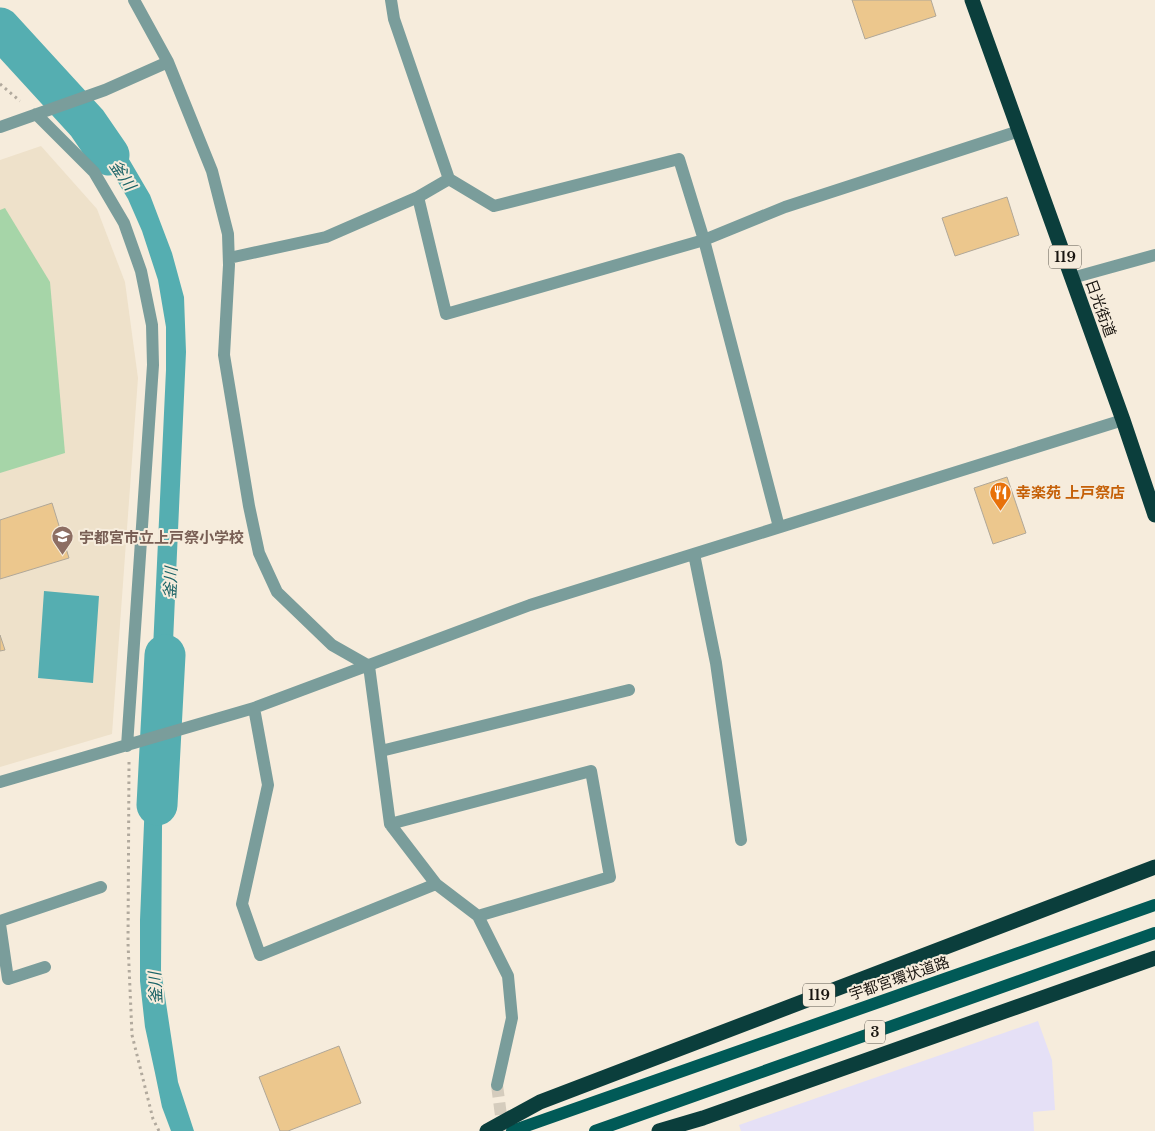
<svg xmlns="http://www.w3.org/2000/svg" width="1155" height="1131" viewBox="0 0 1155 1131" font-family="'Libre Baskerville','Noto Sans JP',serif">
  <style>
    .commercial { fill: #e5e0f6 }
    .built { fill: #eee1ca }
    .green { fill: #a6d5a8 }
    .water { fill: #55aeb1 }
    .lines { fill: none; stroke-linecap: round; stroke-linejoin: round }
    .river { stroke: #55aeb1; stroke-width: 41 }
    .building { fill: #ecc78d; stroke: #b0a798 }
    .minor-tunnel { stroke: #d5ccbd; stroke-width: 12; stroke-dasharray: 12 6; stroke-linecap: butt }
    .path { stroke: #b1a99d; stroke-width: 3; stroke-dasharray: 2.5 4; stroke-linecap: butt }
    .minor { stroke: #7a9d9b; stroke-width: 12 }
    .major { stroke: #015a57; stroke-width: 12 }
    .highway { stroke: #0b3e3c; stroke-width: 15 }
    .labels { text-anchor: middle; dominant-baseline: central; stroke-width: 4; stroke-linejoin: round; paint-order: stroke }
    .shield { fill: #f6ecdc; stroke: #5b564d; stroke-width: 1 }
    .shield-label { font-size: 14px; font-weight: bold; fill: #191510 }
    .street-label { font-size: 15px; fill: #191510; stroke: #f6ecdc }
    .food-label { font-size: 15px; font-weight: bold; fill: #c56008; stroke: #f6ecdc; text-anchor: start }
    .education-label { font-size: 15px; font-weight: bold; fill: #785e54; stroke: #f6ecdc; text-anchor: start }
    .water-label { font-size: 16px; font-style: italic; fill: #1a6366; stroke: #f6ecdc }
  </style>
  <rect width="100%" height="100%" fill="#f6ecdc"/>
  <path class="commercial" d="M 1038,1021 L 1052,1060 L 1055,1110 L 1033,1112 L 1034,1131 L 741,1131 L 739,1125 Z"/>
  <path class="built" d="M 41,146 L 97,209 L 125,282 L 138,378 L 112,734 L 0,767 L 0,160 Z"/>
  <path class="green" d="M 5,208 L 50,282 L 65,453 L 0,473 L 0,210 Z"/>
  <path class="water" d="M 0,21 L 12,30 L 59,78 L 38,87 L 0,44 Z
    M 88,106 L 119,142 L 150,195 L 172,253 L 184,297 L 186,352 L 170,709 L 150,713 L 166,370 L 166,327 L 158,280 L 142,231 L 128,199 L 100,152 L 63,114 Z
    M 44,591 L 99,596 L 93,683 L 38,678 Z
    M 167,746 L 162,827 L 161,970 L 178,1082 L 194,1131 L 171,1131 L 162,1107 L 155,1073 L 145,1027 L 140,981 L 140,920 L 147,752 Z"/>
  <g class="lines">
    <path class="river" d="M 0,28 L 87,123 L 109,155
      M 157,805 L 165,655"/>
  </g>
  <path class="building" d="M 852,0 L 931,0 L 936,16 L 865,39 Z
    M 1007,197 L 1019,235 L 955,256 L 942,218 Z
    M 1007,477 L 1026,533 L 993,544 L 974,488 Z
    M 52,503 L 69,558 L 0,579 L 0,520 Z
    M 0,635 L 5,650 L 0,651 Z
    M 339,1046 L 361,1103 L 288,1131 L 280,1131 L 259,1077 Z"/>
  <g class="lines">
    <path class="minor-tunnel" d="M 497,1085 L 503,1131"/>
    <path class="path" d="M 0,84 L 20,101
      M 129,762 L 128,943 L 132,1035 L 153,1119 L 159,1131"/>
    <path class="minor" d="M 134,0 L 168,62 L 212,171 L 228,234 L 229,265 L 224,355 L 249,506 L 259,553 L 277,592 L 332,645 L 369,666
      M 36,114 L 94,172 L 124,223 L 141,271 L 152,325 L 153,365 L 127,746
      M 0,127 L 105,90 L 168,62
      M 449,179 L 494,206 L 679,159 L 704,240 L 779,527
      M 418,197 L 446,314 L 704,240 L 785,207 L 1019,131
      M 229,258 L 326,237 L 418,197 L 449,179 L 394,19 L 391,0
      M 1072,278 L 1155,255
      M 694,554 L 716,663 L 741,840
      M 369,666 L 390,824 L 436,884 L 478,916 L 508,976 L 512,1018 L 497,1085
      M 254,708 L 268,785 L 242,904 L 260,955 L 436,884
      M 381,751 L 629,690
      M 0,782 L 254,708 L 530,605 L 1123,420
      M 390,824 L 591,771 L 610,877 L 478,916
      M 0,921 L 101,887
      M 0,924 L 8,979 L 45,967"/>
    <path class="major" d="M 512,1131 L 1155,905
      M 595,1131 L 1155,933"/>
    <path class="highway" d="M 972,0 L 1123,420 L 1155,515
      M 487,1131 L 540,1102 L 1155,867
      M 659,1131 L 703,1118 L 1155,958"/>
  </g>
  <defs>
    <symbol id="restaurant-pin" viewBox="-11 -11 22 30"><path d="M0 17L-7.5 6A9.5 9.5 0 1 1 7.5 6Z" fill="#e8710a" stroke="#f6ecdc"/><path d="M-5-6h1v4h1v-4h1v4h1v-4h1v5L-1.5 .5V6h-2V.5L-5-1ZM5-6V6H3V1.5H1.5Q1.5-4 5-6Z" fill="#fff"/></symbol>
    <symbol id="school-pin" viewBox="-11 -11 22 30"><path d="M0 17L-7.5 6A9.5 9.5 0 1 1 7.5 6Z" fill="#8d6e63" stroke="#f6ecdc"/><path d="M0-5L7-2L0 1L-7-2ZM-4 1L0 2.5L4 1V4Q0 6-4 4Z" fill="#fff"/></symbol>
  </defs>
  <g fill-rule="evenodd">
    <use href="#restaurant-pin" x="988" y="480" width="25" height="34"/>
    <use href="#school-pin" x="50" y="524" width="25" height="34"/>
  </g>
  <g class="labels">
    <g class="shield">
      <rect x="1049" y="245.5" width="32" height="23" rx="4"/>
      <rect x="803" y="983.5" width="32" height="23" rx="4"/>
      <rect x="865" y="1020.5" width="20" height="23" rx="4"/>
    </g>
    <g class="shield-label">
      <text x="1065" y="257">119</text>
      <text x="819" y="995">119</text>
      <text x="875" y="1032">3</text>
    </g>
    <g class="street-label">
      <text transform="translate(1101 308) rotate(70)">日光街道</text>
      <text transform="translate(899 978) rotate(-19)">宇都宮環状道路</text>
    </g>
    <g class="food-label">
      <text x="1016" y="492">幸楽苑 上戸祭店</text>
    </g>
    <g class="education-label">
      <text x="79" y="537">宇都宮市立上戸祭小学校</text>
    </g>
    <g class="water-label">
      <text transform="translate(123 175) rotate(55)">釜川</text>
      <text transform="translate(170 583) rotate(-87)">釜川</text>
      <text transform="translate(155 988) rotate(-93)">釜川</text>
    </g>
  </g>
</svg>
